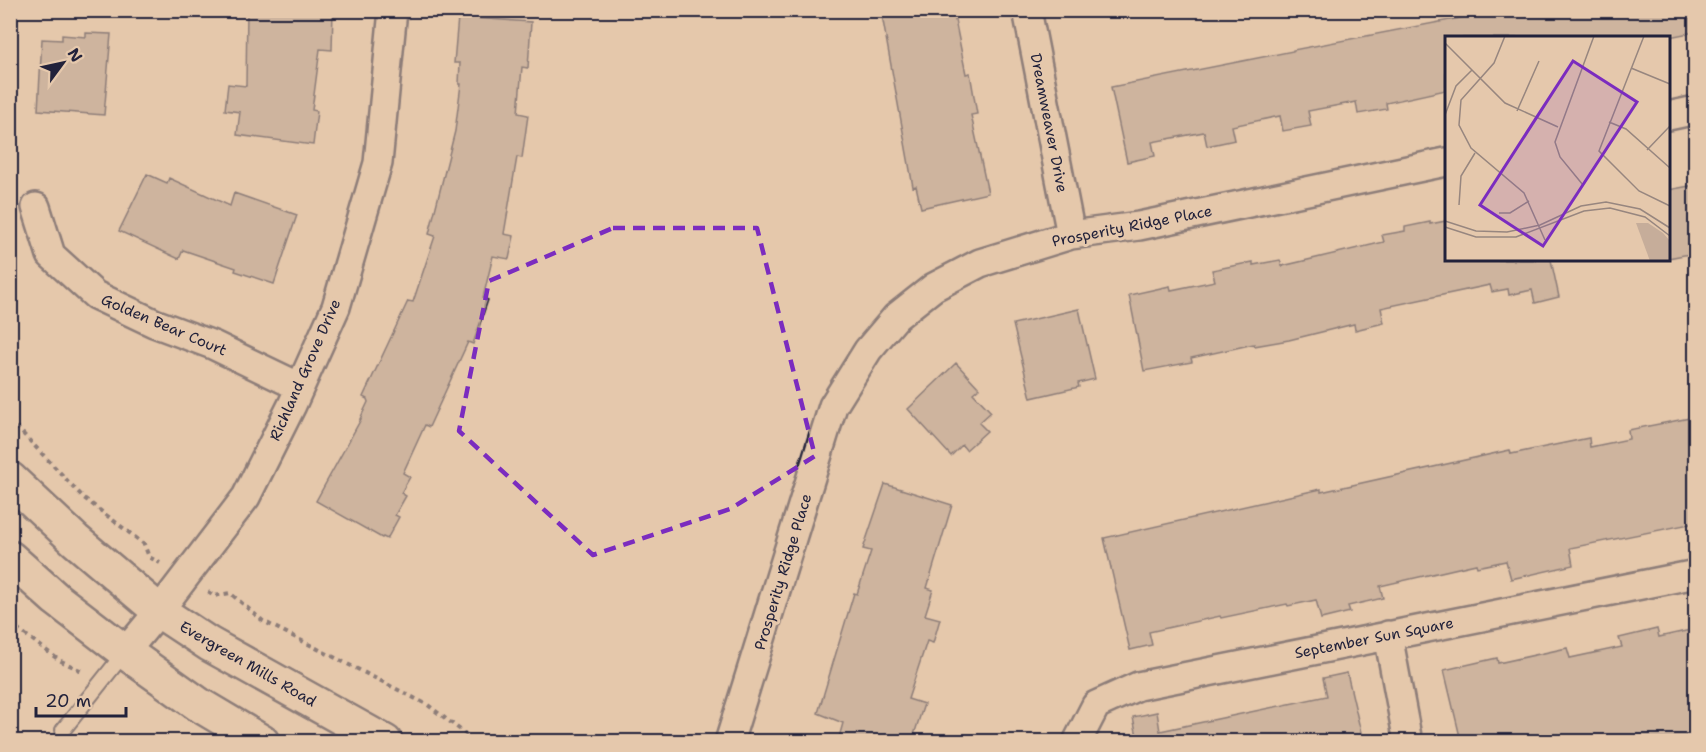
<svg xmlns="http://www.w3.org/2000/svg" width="1706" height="752" viewBox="0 0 1706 752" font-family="'Shantell Sans',sans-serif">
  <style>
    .building { fill: #b29c8e; stroke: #22223b; stroke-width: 1.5 }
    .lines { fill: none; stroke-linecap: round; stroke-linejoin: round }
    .service-casing { stroke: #22223b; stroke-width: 18 }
    .minor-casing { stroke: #22223b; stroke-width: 32 }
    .primary-casing { stroke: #22223b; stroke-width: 38 }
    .path { stroke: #22223b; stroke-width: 4; stroke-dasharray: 4.5 4.5; stroke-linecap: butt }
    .service { stroke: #e5c8ac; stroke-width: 14 }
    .minor { stroke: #e5c8ac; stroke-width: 27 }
    .primary { stroke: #e5c8ac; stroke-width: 33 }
    .marked { fill: none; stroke: #7b2cbf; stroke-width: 4.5; stroke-dasharray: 12 8; stroke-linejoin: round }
    .labels { text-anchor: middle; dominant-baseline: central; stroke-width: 6; stroke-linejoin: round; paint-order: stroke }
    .street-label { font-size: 15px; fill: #22223b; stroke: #e5c8ac }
    .inset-road { fill: none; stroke: #97867f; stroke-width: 1.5 }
    .view { fill: #7b2cbf; fill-opacity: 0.15; stroke: #7b2cbf; stroke-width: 3 }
    .inset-edge { fill: none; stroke: #22223b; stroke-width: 3 }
  </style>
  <rect width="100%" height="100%" fill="#e5c8ac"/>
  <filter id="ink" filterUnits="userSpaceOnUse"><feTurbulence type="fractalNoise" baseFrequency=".0167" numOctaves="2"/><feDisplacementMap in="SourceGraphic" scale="12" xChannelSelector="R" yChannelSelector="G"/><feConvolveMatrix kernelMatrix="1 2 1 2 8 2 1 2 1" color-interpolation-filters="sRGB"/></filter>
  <g filter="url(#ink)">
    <path class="building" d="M 247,10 L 333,10 L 332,50 L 320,49 L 312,110 L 317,111 L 313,145 L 237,135 L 240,112 L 225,110 L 228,84 L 246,86 Z
      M 881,10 L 953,10 L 966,74 L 970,73 L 977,114 L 971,115 L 988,193 L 921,208 L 916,186 L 913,187 Z
      M 1502,10 L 1695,10 L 1695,32 L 1664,38 L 1446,38 L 1446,90 L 1386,103 L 1387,109 L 1358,114 L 1356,102 L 1308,111 L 1311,126 L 1283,131 L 1280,116 L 1232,126 L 1235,140 L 1207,146 L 1204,132 L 1152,142 L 1155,156 L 1127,162 L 1111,87 L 1293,51 L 1293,50 Z
      M 458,17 L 531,22 L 528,68 L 522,67 L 518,113 L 528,115 L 522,158 L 517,157 L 504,234 L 514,236 L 509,259 L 493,256 L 483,298 L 488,300 L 473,344 L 468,342 L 429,427 L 425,425 L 403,473 L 410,477 L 401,493 L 406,496 L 395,515 L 399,517 L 387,539 L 383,537 L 382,538 L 316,501 L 361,419 L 360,419 L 368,402 L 367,399 L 363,397 L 408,301 L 413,302 L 435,236 L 429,234 L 455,131 L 461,84 L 459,84 L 460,63 L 454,63 Z
      M 86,33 L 111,34 L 104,115 L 38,110 L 42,39 L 62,40 L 62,35 L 86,37 Z
      M 147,174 L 167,183 L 169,178 L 230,206 L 234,193 L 297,215 L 274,284 L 235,271 L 236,268 L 183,250 L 179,259 L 119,231 Z
      M 1695,185 L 1695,253 L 1668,258 L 1668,190 Z
      M 1446,221 L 1446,260 L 1551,260 L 1559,297 L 1535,303 L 1532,290 L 1509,295 L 1508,289 L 1492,292 L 1490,285 L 1381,308 L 1384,323 L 1355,330 L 1354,324 L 1289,340 L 1254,346 L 1254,344 L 1191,358 L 1192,362 L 1144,371 L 1129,295 L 1170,286 L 1171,290 L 1215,281 L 1212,270 L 1253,262 L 1253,265 L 1280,260 L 1282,266 L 1384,242 L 1382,235 L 1405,231 L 1405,227 L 1430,222 L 1430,224 Z
      M 1079,309 L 1095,379 L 1078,383 L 1079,387 L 1031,398 L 1013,324 Z
      M 956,363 L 979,388 L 973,393 L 991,412 L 979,423 L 987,431 L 966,450 L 962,445 L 951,456 L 908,409 Z
      M 1695,417 L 1695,523 L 1570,548 L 1573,565 L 1511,579 L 1506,561 L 1477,567 L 1476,564 L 1380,586 L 1383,598 L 1348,606 L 1350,612 L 1321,619 L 1316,600 L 1288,606 L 1287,604 L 1221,618 L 1220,616 L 1149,632 L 1152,645 L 1130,650 L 1104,538 L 1321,489 L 1321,492 L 1510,450 L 1511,454 L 1589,438 L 1590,447 L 1629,439 L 1628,430 Z
      M 885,484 L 952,505 L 927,588 L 933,590 L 925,615 L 940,619 L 933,643 L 927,641 L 908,699 L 924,704 L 912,741 L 893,735 L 891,741 L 838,741 L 843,723 L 818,713 L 854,593 L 857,594 L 871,551 L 863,549 Z
      M 1657,629 L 1659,637 L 1695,629 L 1695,738 L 1681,741 L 1461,741 L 1444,670 L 1497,658 L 1498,663 L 1567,648 L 1570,658 L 1622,647 L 1619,638 Z
      M 1347,673 L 1363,741 L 1138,741 L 1133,717 L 1157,712 L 1160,731 L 1327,696 L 1323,678 Z"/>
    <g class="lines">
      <defs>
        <path id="service" d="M 63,730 L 125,652"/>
        <path id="minor" d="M 1027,10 L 1071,235
          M 1668,116 L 1696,110
          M 36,207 L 51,255 L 95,295 L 154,323 L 213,345 L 300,387
          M 1388,635 L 1408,742
          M 125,652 L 159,611 L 246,497 L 292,405 L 336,307 L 378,163 L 393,10
          M 729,742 L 833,406 L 868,350 L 896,317 L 934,287 L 980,263 L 1071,235 L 1139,226 L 1446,162
          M 1077,742 L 1096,705 L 1138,686 L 1696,574"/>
        <path id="primary" d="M 10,479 L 75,540 L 159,611 L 209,644 L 385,742
          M 10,558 L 56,599 L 125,652 L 198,704 L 262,742"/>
      </defs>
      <use href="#service" class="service-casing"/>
      <use href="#minor" class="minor-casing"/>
      <use href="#primary" class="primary-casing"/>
      <path class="path" d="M 10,420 L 84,498 L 144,544 L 149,557 L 160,563
        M 208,592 L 214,596 L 230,593 L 263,621 L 428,705 L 476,742
        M 10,623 L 59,660 L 82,671"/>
      <use href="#service" class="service"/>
      <use href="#minor" class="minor"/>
      <use href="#primary" class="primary"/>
    </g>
  </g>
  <path d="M0 0H1706V752H0ZM 613,228 L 757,228 L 815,456 L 730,509 L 593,555 L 459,431 L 489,281 Z" fill="#e5c8ac" fill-opacity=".55" fill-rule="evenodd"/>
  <path class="marked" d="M 613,228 L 757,228 L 815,456 L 730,509 L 593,555 L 459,431 L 489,281 Z"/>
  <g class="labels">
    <g class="street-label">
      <text transform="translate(1049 123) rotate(79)">Dreamweaver Drive</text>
      <text transform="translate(1132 226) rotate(-11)">Prosperity Ridge Place</text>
      <text transform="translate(164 325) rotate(23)">Golden Bear Court</text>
      <text transform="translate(305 370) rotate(-66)">Richland Grove Drive</text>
      <text transform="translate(783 572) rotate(-73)">Prosperity Ridge Place</text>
      <text transform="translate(1374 638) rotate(-11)">September Sun Square</text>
      <text transform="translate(248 664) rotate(30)">Evergreen Mills Road</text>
    </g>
  </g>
  <g transform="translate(1445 36)">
    <rect width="225" height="225" fill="#e5c8ac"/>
    <path d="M 191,187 L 203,187 L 218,197 L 225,205 L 225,225 L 205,225 Z" fill="#c6ad9a"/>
    <path class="inset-road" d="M 60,0 L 49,27 L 16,64 L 14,89 L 26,112 L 79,157 L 100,204M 199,0 L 154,115 L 194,155 L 225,170M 0,7 L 60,67 L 113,91M 186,32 L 225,48M 72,75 L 94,25M 0,79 L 11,50 L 27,34M 164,86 L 181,93 L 225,132M 202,114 L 225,90M 138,149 L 115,121 L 110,106 L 149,0M 14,169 L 16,140 L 30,117M 54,177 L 65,177 L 84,165M 0,185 L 31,195 L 62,196 L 95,189 L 136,170 L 161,166 L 195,173 L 225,192M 0,191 L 31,201 L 71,201 L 139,175 L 165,172 L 200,181 L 225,200"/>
    <path class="view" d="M 128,25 L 192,66 L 98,210 L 35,169 Z"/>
    <rect width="225" height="225" class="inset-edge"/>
  </g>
  <rect width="1706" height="752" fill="none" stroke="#e5c8ac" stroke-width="36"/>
  <rect x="18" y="18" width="1670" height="716" fill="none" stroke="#22223b" stroke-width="2" filter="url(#ink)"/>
  <g transform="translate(63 63) rotate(57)" stroke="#e5c8ac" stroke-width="4.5" paint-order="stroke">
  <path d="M0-4.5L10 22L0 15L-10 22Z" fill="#22223b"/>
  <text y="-9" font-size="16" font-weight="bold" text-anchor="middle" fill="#22223b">N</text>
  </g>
  <path d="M36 707v9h90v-9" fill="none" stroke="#22223b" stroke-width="3"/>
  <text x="45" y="707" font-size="18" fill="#22223b" stroke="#e5c8ac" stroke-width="4.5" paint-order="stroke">20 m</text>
</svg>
